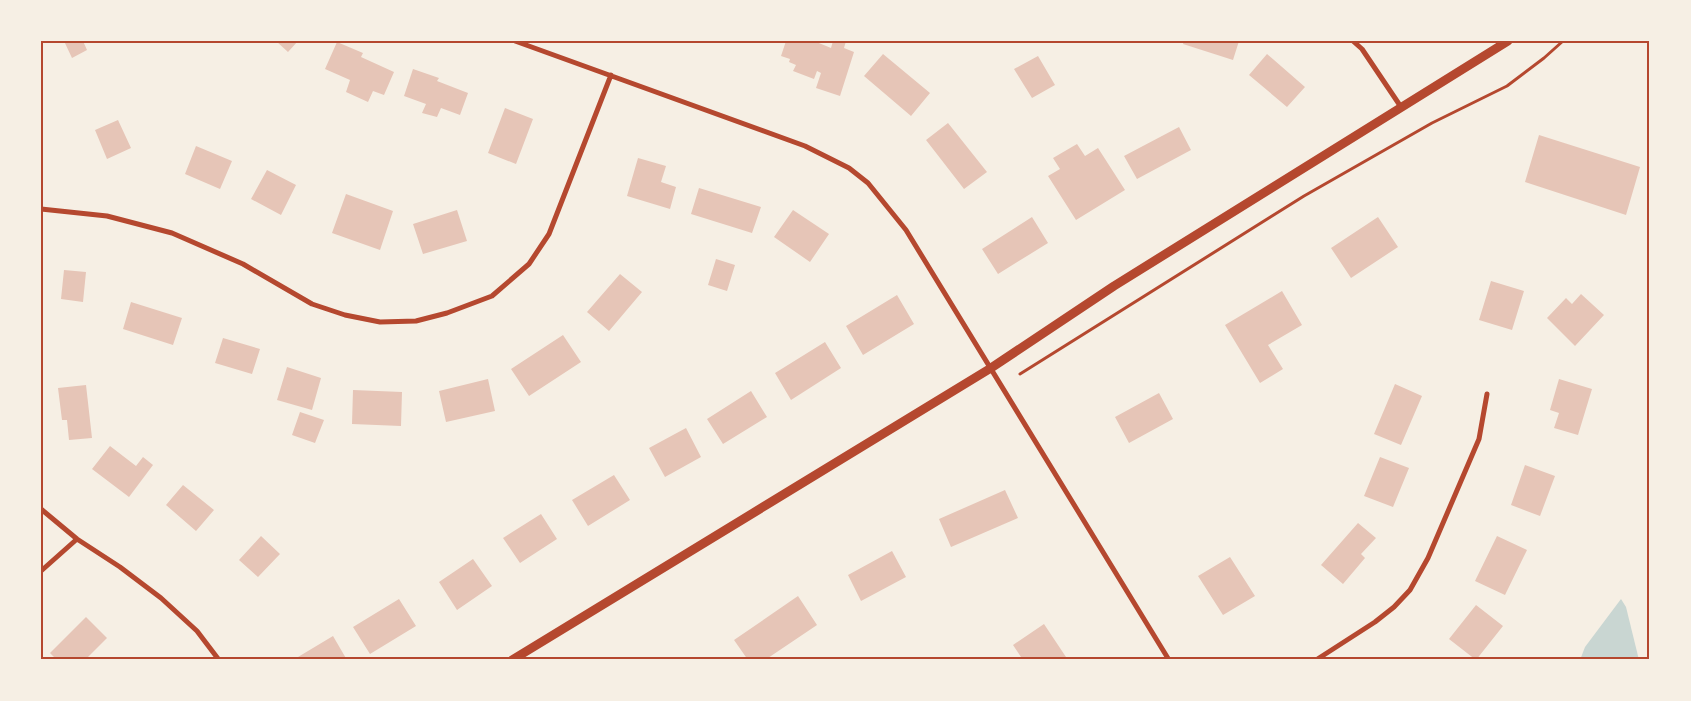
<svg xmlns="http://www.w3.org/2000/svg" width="1691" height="701" viewBox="0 0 1691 701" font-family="Montserrat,sans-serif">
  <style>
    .water { fill: #c9d6d2 }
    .building { fill: #e6c5b7 }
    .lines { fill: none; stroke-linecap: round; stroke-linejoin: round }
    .path { stroke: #b5482f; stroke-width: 3 }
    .minor { stroke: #b5482f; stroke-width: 5 }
    .tertiary { stroke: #b5482f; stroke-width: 9 }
    .neatline { fill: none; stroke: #b5482f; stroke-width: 2 }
  </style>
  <rect width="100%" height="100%" fill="#f6efe4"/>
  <path class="water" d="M 1621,599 L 1626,607 L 1639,660 L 1580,660 L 1585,647 Z"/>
  <path class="building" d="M 64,41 L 83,41 L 87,50 L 72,58 Z
    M 276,41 L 298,41 L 288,52 Z
    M 786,41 L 814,41 L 831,48 L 833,41 L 846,41 L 844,48 L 854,52 L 840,96 L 816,88 L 821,73 L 817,71 L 814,79 L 793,71 L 796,65 L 789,62 L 790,59 L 781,56 Z
    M 1184,41 L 1239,41 L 1233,60 L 1183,44 Z
    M 337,42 L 363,53 L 361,57 L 394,72 L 384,95 L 373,91 L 368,102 L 346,92 L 350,80 L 325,69 Z
    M 883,54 L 930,93 L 911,116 L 864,76 Z
    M 1267,54 L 1305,87 L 1287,107 L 1249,75 Z
    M 1038,56 L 1055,85 L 1032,98 L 1014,69 Z
    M 413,69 L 439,78 L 437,81 L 468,93 L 460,115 L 441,108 L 437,117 L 422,113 L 426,104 L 404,96 Z
    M 505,108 L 533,119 L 516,164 L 488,153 Z
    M 118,120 L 131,148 L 107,159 L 95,130 Z
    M 948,123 L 987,172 L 964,189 L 926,140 Z
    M 1179,127 L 1191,150 L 1137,179 L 1124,156 Z
    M 1539,135 L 1640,167 L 1626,215 L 1525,182 Z
    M 1077,144 L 1085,156 L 1098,148 L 1125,190 L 1076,220 L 1048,176 L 1060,169 L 1053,158 Z
    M 196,146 L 232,161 L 220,189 L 185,174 Z
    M 638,158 L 666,166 L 661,182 L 676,187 L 670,209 L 627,196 Z
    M 267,170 L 296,185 L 281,215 L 251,199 Z
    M 699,188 L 761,207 L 752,233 L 691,214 Z
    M 346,194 L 393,211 L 380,250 L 332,233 Z
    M 457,210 L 467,241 L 423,254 L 413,224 Z
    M 793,210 L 829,234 L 810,262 L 774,237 Z
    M 1032,217 L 1048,243 L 998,274 L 982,249 Z
    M 1378,217 L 1398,247 L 1351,278 L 1331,248 Z
    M 716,259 L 735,265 L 727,291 L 708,285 Z
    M 64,270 L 86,272 L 83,302 L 61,299 Z
    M 620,274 L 642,292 L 609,331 L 587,312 Z
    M 1491,281 L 1524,291 L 1512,330 L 1479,320 Z
    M 1282,291 L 1302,325 L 1268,345 L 1283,369 L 1260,383 L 1225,325 Z
    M 1581,294 L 1604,315 L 1575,346 L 1547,318 L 1566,298 L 1572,304 Z
    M 897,295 L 914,324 L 863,355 L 846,326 Z
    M 131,302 L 182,318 L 173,345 L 123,329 Z
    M 563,335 L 581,362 L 529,396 L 511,369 Z
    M 223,338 L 260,349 L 252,374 L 215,363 Z
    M 825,342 L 841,368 L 791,400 L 775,373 Z
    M 287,367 L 321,378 L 312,410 L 277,400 Z
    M 488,379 L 495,411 L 446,422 L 439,391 Z
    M 1559,379 L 1592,389 L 1578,435 L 1554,428 L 1559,413 L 1550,410 Z
    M 1395,384 L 1422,396 L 1401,445 L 1374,434 Z
    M 86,385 L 92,438 L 69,440 L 67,420 L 62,420 L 58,388 Z
    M 353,390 L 402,392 L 401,426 L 352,424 Z
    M 751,391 L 767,417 L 723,444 L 707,419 Z
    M 1159,393 L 1173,419 L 1129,443 L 1115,417 Z
    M 300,412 L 324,420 L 315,443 L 292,435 Z
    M 686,428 L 701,457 L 665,477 L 649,448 Z
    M 110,446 L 136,466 L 143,457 L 153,465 L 129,497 L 92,469 Z
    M 1380,457 L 1409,468 L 1393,507 L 1364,496 Z
    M 1525,465 L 1555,476 L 1540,516 L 1511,505 Z
    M 614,475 L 630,500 L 588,526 L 572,500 Z
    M 183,485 L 214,510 L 196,531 L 166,505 Z
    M 1005,490 L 1018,518 L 951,547 L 939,519 Z
    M 541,514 L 557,539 L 520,563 L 503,538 Z
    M 1358,523 L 1376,538 L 1361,554 L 1365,558 L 1343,584 L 1321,565 Z
    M 261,536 L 280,554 L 258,577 L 239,560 Z
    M 1497,536 L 1527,550 L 1505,595 L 1475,581 Z
    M 892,551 L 906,577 L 861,601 L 848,575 Z
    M 1230,557 L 1255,596 L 1223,615 L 1198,576 Z
    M 473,559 L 492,586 L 457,610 L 439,582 Z
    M 798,596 L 817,625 L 765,660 L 748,660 L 734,640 Z
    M 399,599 L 416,626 L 370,654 L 353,627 Z
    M 1476,605 L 1503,626 L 1476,660 L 1449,639 Z
    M 86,617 L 107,638 L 85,660 L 57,660 L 50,653 Z
    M 1044,624 L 1068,660 L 1023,660 L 1013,645 Z
    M 333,636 L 347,660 L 293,660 Z"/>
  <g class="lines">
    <path class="path" d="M 1020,374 L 1304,196 L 1432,123 L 1507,86 L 1544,58 L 1563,41"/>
    <path class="minor" d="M 515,41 L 805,146 L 849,168 L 868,183 L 906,230 L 1169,660
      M 1353,41 L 1362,49 L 1401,107
      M 41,209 L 107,216 L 172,233 L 243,264 L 312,304 L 345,315 L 380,322 L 416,321 L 447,313 L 492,296 L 529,264 L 549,234 L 611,75
      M 41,509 L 77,539 L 120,567 L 161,598 L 197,631 L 219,660
      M 41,571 L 77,539
      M 1316,660 L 1375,622 L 1394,607 L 1410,590 L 1428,558 L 1479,439 L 1487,394"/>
    <path class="tertiary" d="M 512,660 L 991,368 L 1114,286 L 1508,41"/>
  </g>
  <rect width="1691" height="701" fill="none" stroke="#f6efe4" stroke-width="85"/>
  <rect x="42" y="42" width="1606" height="616" class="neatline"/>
</svg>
